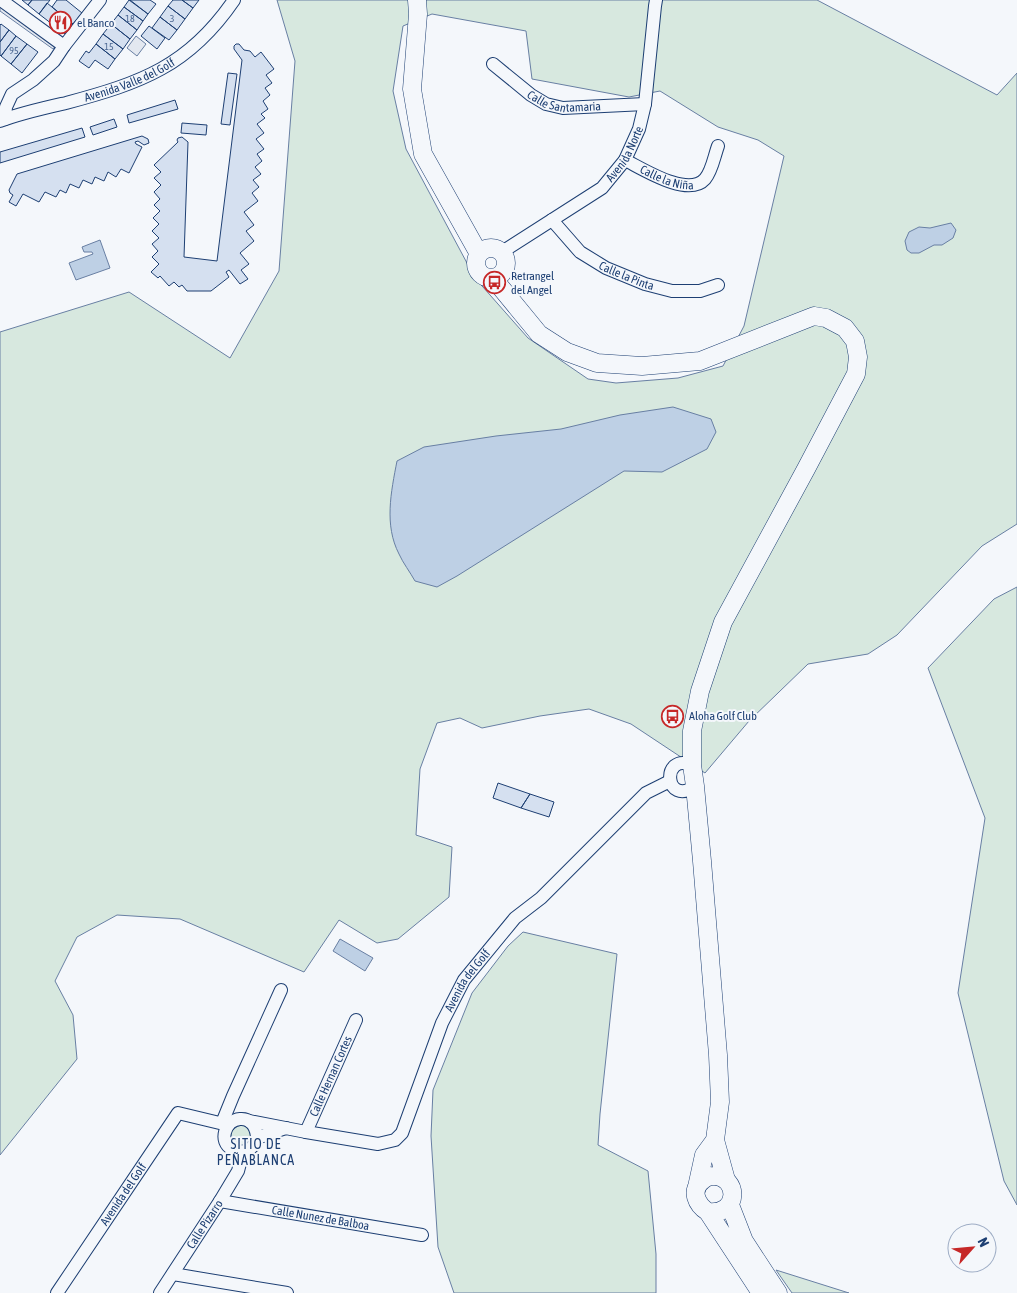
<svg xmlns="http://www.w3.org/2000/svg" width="1017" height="1293" viewBox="0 0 1017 1293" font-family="'Asap Condensed',sans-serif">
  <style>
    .green { fill: #d7e8df; stroke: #687fa3; fill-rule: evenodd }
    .parking { fill: #e3e8f0; stroke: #687fa3 }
    .water { fill: #bed0e5; stroke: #687fa3 }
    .building { fill: #d5e0f0; stroke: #1d3f73 }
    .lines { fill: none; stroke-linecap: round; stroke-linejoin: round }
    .street-casing { stroke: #1d3f73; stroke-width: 14 }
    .secondary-casing { stroke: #1d3f73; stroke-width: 19 }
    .street { stroke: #f4f7fb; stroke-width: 12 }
    .secondary { stroke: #f4f7fb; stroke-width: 18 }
    .labels { text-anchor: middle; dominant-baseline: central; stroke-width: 4; stroke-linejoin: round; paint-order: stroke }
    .number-label { font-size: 10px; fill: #4b6792 }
    .poi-label { font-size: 12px; fill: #1d3f73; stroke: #f4f7fb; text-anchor: start }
    .street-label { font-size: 12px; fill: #1d3f73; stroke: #f4f7fb }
    .neighbourhood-label { font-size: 14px; letter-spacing: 1px; fill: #1d3f73; stroke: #f4f7fb }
  </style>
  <rect width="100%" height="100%" fill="#f4f7fb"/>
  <path class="green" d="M 277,0 L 817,0 L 997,95 L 1017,73 L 1017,524 L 982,546 L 897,635 L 868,654 L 808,664 L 749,721 L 705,773 L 631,724 L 589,709 L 540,716 L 482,728 L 460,718 L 437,723 L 420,769 L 416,835 L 452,847 L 449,897 L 398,939 L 377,943 L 339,920 L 304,972 L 180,919 L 117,915 L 77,937 L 55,981 L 73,1015 L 77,1059 L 0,1155 L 0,332 L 129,292 L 230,358 L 279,271 L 295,61 ZM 432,14 L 526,31 L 532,79 L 629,97 L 660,91 L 718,127 L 758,140 L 784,156 L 744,326 L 723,366 L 678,378 L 616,383 L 588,379 L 528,338 L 475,278 L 406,149 L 393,91 L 403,26 Z
    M 1017,587 L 1017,1205 L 1004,1181 L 958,993 L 985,818 L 928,668 L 994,599 Z
    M 523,932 L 617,954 L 600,1114 L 598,1145 L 648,1171 L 656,1254 L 656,1293 L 454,1293 L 438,1247 L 431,1136 L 433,1090 L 472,993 L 508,946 Z
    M 241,1125 L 244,1125 L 250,1129 L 251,1142 L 238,1147 C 229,1139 227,1130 241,1125 Z
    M 776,1270 L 849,1293 L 792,1293 Z"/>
  <path class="parking" d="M 0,0 L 58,43 L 53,49 L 0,11 Z
    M 136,36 L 146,44 L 137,56 L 127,48 Z"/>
  <path class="water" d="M 951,223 L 956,230 L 953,238 L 942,245 L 934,245 L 919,253 L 911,253 L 907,250 L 905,241 L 909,232 L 919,227 L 930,228 Z
    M 100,240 L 110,268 L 76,280 L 69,263 L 93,254 L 92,252 L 84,252 L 82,247 Z
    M 673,407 L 711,419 L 716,432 L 707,449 L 662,472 L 624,471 L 457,576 L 437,587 L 415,581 C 410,572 403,563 399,554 C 384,525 391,492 397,461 L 424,447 L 496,436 L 561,429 L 620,415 Z
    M 340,939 L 373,958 L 365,971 L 333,951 Z"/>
  <path class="building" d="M 22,0 L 32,0 L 28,5 Z
    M 32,0 L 50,0 L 39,14 L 28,5 Z
    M 57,0 L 66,0 L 82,13 L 73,24 L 52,7 Z
    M 129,0 L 148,14 L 143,21 L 124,7 Z
    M 130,0 L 150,0 L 156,4 L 148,14 Z
    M 173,0 L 182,0 L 193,8 L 185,19 L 168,6 Z
    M 182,0 L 199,0 L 193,8 Z
    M 47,3 L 73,24 L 65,34 L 39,14 Z
    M 168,6 L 185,19 L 177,30 L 160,17 Z
    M 124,7 L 143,21 L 137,30 L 118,15 Z
    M 118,15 L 137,30 L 130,39 L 111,24 Z
    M 160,17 L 177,30 L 169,40 L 152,28 Z
    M 1,24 L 9,30 L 0,42 L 0,25 Z
    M 111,24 L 130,39 L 123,49 L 103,34 Z
    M 149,26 L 165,38 L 157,49 L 141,36 Z
    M 9,30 L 16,36 L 1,56 L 0,55 L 0,42 Z
    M 103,34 L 123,49 L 115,59 L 96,44 Z
    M 16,36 L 27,44 L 11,64 L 1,56 Z
    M 27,44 L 38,52 L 22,73 L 11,64 Z
    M 96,44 L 115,59 L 108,69 L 95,60 L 89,68 L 79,61 L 86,51 L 89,53 Z
    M 236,44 L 239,44 L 244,50 L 250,51 L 255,57 L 261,52 L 274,69 L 266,75 L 272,83 L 265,88 L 270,95 L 263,101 L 268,109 L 261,114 L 265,118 L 257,124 L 264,133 L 256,139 L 264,149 L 257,154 L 262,161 L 255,167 L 261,174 L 253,180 L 259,187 L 252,193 L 258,201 L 244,212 L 254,225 L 246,231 L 254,241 L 240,253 L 249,264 L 241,270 L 248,279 L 240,284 L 229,270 L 226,272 L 229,277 L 211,291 L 187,291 L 182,285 L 179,287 L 174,282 L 169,286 L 160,276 L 158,278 L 151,272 L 159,264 L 152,257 L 158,251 L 152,244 L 159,238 L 152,231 L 159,224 L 153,218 L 160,211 L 154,205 L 160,199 L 154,192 L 161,185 L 154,178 L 161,172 L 154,165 L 178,142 L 177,140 L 178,138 L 182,137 L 188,142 L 184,257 L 217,261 L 242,60 L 234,49 L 234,46 Z
    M 228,73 L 237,74 L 230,125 L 221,124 Z
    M 175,100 L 178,109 L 129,123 L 127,115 Z
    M 114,119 L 117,127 L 93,135 L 90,127 Z
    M 182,123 L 207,125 L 206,135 L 181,133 Z
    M 82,128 L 85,137 L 0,163 L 0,152 Z
    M 142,136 L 148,139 L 149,143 L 144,145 L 138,141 L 135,142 L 136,144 L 142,147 L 129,173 L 121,169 L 116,177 L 108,172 L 104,181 L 95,177 L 92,184 L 83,180 L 79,188 L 70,184 L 66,193 L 60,190 L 56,197 L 45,192 L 39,202 L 23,194 L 16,206 L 9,202 L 13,195 L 10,193 L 9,190 L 17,174 Z
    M 498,783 L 530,794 L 521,808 L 493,798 Z
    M 530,794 L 554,802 L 549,817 L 521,808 Z"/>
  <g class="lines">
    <defs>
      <g id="street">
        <path d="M 1,0 L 64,46"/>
        <path id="s1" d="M 493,64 L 531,95 L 546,104 L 563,108 L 645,104"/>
        <path d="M 5,119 L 6,107 L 12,94 L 33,80 L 54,61 L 64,46 L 100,0"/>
        <path id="s2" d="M 0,121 C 21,113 44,108 66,103 C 141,83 189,66 234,0"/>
        <path id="s3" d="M 625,160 C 643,169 688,198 705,179 C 712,171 714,157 718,146"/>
        <path id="s4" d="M 552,220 L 580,252 L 606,268 L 645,284 L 672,291 L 700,291 L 718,285"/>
        <path id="s5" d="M 502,252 L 602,188 L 625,160 L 639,129 L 645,104 L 655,6 L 656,0"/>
        <path d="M 692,765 C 660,752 665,808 695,786"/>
        <path id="s6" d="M 249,1121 L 306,1132 L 378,1144 L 395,1140 L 402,1133 L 442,1023 L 464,980 L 515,918 L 541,898 L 646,793 L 670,781"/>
        <path d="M 222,1123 L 233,1096 L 281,990"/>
        <path id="s7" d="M 306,1132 L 356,1020"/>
        <path d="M 257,1139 C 257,1129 252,1118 240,1119 C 225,1120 218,1142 232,1149 C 240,1153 248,1152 253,1146 C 255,1144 255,1141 257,1139 C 260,1136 281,1130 286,1128"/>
        <path id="s8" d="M 220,1201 L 422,1235"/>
        <path d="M 173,1274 L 287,1293"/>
        <path id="s9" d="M 57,1293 L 178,1113 L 228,1125"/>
        <path id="s10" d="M 160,1293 L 220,1201 L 238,1171 L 243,1152"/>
      </g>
      <path id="secondary" d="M 417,0 L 418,14 L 412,89 L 423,154 L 479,254
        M476 263a15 15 0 1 1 30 0a15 15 0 1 1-30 0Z
        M 493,278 L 539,334 L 567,352 L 597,363 L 642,366 L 700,361 L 814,316 L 826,318 L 845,328 L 855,341 L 858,357 L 856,374 L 806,469 L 723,622 L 700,691 L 692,731 L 692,765 L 695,786 L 702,861 L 718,1055 L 720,1102 L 715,1140 L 726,1180
        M 697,1187 L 704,1155 L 715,1140
        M 730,1205 L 744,1241 L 778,1293
        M 708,1212 C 741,1215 738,1176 714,1176 C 710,1176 706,1177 703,1180 C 689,1190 697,1205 708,1212 L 761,1293"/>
    </defs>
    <use href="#street" class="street-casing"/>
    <use href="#secondary" class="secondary-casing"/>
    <use href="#street" class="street"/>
    <use href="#secondary" class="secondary"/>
  </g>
  <defs>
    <symbol id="restaurant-ring" viewBox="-11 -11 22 22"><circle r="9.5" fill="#f4f7fb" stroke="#c62828" stroke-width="1.5"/><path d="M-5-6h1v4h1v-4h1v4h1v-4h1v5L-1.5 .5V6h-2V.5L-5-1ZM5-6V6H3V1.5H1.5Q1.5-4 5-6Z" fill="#c62828"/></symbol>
    <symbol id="bus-ring" viewBox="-11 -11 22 22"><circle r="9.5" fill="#f4f7fb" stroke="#c62828" stroke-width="1.5"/><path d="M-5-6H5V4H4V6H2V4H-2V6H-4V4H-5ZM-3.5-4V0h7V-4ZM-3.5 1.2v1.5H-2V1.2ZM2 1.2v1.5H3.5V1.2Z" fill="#c62828"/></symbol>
  </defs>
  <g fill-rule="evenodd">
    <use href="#restaurant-ring" x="48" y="10" width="25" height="25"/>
    <use href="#bus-ring" x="482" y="270" width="25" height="25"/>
    <use href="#bus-ring" x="660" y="704" width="25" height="25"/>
  </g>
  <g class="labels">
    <g class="number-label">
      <text x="130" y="18">18</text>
      <text x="172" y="18">3</text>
      <text x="109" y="46">15</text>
      <text x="14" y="50">95</text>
    </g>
    <g class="poi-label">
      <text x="77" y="23">el Banco</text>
      <text x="511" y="276">Retrangel<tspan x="511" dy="14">del Angel</tspan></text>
      <text x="689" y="716">Aloha Golf Club</text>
    </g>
    <g class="street-label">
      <text stroke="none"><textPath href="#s2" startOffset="136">Avenida Valle del Golf</textPath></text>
      <text stroke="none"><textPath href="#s1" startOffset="84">Calle Santamaria</textPath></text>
      <text stroke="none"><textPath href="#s5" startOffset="160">Avenida Norte</textPath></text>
      <text stroke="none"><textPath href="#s3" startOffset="46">Calle la Niña</textPath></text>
      <text stroke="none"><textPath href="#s4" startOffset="95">Calle la Pinta</textPath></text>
      <text stroke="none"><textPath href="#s6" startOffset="325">Avenida del Golf</textPath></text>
      <text stroke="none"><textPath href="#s7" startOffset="61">Calle Hernan Cortes</textPath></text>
      <text stroke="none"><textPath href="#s9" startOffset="119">Avenida del Golf</textPath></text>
      <text stroke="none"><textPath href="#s8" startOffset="102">Calle Nunez de Balboa</textPath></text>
      <text stroke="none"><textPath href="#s10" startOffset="82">Calle Pizarro</textPath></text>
    </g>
    <g class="neighbourhood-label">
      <text x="256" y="1144">SITIO DE<tspan x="256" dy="16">PEÑABLANCA</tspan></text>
    </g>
  </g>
  <g transform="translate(972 1248) rotate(63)"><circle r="24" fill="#f4f7fb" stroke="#9eadc5"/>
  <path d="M0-4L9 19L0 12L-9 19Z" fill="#c62828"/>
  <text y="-8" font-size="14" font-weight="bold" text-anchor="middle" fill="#1d3f73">N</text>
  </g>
</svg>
